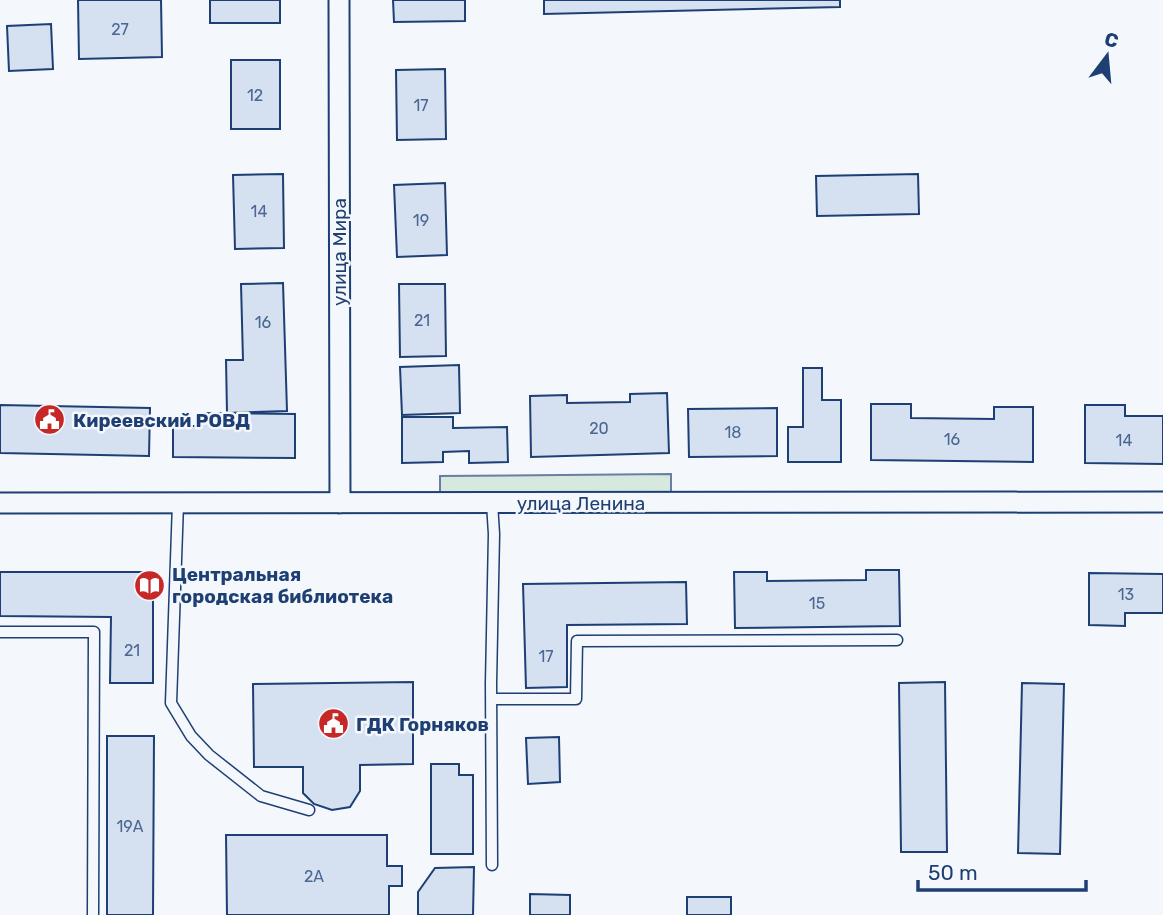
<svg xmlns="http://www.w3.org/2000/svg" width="1163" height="915" viewBox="0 0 1163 915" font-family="Rubik,sans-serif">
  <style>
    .green { fill: #d7e8df; stroke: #687fa3; stroke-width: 2 }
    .building { fill: #d5e0f0; stroke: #1d3f73; stroke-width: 2 }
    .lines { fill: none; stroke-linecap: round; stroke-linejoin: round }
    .service-casing { stroke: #1d3f73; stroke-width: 13 }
    .minor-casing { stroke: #1d3f73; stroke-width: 23 }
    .service { stroke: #f4f7fb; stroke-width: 10 }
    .minor { stroke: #f4f7fb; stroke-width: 19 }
    .labels { text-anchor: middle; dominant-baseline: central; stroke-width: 5; stroke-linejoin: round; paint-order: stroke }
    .number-label { font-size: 16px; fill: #4b6792 }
    .street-label { font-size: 19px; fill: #1d3f73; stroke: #f4f7fb }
    .poi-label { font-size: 19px; font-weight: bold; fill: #1d3f73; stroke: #f4f7fb; text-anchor: start }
  </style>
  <rect width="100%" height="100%" fill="#f4f7fb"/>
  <path class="green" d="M 671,474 L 671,492 L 663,493 L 440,493 L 440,476 Z"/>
  <path class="building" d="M 78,0 L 161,0 L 162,57 L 79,59 Z
    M 210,0 L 280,0 L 280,23 L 210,23 Z
    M 393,0 L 465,0 L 465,21 L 394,22 Z
    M 544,0 L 840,0 L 840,7 L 544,14 Z
    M 51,24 L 53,69 L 9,71 L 7,26 Z
    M 231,60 L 280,60 L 280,129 L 231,129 Z
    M 445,69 L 446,139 L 397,140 L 396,70 Z
    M 283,174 L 284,248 L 235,249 L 233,175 Z
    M 918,174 L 919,214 L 817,216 L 816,176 Z
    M 445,183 L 447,255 L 397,257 L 394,185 Z
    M 283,283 L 287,411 L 227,413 L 226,360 L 243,360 L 241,284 Z
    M 399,284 L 445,284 L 446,356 L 400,357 Z
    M 459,365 L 460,413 L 402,415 L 400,367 Z
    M 803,368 L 822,368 L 822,400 L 841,400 L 841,462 L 788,462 L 788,427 L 803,427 Z
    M 667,393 L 669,453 L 531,457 L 530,396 L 567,395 L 567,403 L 630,402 L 630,394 Z
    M 871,404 L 911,404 L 911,418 L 994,419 L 994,407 L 1033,407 L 1033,462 L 871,460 Z
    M 0,405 L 150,408 L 149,456 L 0,453 Z
    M 1085,405 L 1125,405 L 1125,416 L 1163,416 L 1163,464 L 1085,463 Z
    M 777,408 L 777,456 L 689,457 L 688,409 Z
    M 198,413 L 295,414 L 295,458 L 173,457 L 173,426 L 198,426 Z
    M 402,417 L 453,417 L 453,428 L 507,427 L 508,462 L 469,463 L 469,451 L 443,452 L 443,462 L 402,463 Z
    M 866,570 L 899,570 L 900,626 L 735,628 L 734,572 L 767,572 L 767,581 L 866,580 Z
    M 0,572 L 153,572 L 153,683 L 110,683 L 111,617 L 0,616 Z
    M 1089,573 L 1163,574 L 1163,613 L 1125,613 L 1125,626 L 1089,625 Z
    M 686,582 L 687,624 L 567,625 L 567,687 L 526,688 L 523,584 Z
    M 413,682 L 413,764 L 360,765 L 360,791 L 350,807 L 332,810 L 314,804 L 303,793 L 303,767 L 254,767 L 253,684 Z
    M 945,682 L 947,852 L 901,852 L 899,683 Z
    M 1022,683 L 1064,684 L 1060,854 L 1018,853 Z
    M 107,736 L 154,736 L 153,915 L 107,915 Z
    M 559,737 L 560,782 L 528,784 L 526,738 Z
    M 431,764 L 459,764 L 459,775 L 473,775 L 473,854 L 431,854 Z
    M 226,835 L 387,835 L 387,866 L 402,866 L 402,886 L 389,886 L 389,915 L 227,915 Z
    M 474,867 L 473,915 L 418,915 L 418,892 L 435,868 Z
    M 530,894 L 570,895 L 570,915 L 530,915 Z
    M 687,897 L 731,897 L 731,915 L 687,915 Z"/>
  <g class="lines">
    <defs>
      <path id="service" d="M 178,503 L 171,703 L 191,736 L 209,755 L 261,796 L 309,810
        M 492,503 L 494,534 L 491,683 L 492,865
        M 0,632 L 94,632 L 93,915
        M 491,699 L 576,699 L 577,641 L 897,640"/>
      <path id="minor" d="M 339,0 L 340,503
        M 0,503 L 1163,502"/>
    </defs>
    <use href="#service" class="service-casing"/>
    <use href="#minor" class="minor-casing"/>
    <use href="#service" class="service"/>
    <use href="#minor" class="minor"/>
  </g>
  <defs>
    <symbol id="civic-disc" viewBox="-11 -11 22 22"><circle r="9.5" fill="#c62828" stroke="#f4f7fb"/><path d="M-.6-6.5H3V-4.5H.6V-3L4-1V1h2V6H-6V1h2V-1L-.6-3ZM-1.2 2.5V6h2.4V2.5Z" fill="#fff"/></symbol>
    <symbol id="library-disc" viewBox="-11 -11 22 22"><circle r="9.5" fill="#c62828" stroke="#f4f7fb"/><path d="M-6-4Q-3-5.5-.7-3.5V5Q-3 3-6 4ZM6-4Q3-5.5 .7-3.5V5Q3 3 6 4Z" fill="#fff"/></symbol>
  </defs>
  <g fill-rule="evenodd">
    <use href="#civic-disc" x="32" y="402" width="35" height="35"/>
    <use href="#library-disc" x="132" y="568" width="35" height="35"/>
    <use href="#civic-disc" x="316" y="706" width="35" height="35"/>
  </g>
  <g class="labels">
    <g class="number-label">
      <text x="120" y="29">27</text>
      <text x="255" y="95">12</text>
      <text x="421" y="105">17</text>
      <text x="259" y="211">14</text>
      <text x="421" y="220">19</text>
      <text x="422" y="320">21</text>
      <text x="263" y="322">16</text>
      <text x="599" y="428">20</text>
      <text x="733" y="432">18</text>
      <text x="952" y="439">16</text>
      <text x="1124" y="440">14</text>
      <text x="1126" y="594">13</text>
      <text x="817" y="603">15</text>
      <text x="132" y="650">21</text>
      <text x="546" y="656">17</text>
      <text x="130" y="826">19А</text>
      <text x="314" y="876">2А</text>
    </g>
    <g class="street-label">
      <text transform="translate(339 252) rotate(-90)">улица Мира</text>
      <text x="581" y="503">улица Ленина</text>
    </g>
    <g class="poi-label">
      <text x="73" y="420">Киреевский РОВД</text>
      <text x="172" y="574">Центральная<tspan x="172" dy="22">городская библиотека</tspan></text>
      <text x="356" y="724">ГДК Горняков</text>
    </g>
  </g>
  <g transform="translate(1107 56) rotate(16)" stroke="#f4f7fb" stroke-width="5" paint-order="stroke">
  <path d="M0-5L12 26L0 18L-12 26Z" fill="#1d3f73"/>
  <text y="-10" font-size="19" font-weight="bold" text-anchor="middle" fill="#1d3f73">С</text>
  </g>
  <path d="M918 880v10h168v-10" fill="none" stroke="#1d3f73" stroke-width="3.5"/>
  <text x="928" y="880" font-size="21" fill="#1d3f73" stroke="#f4f7fb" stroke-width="5" paint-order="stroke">50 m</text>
</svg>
